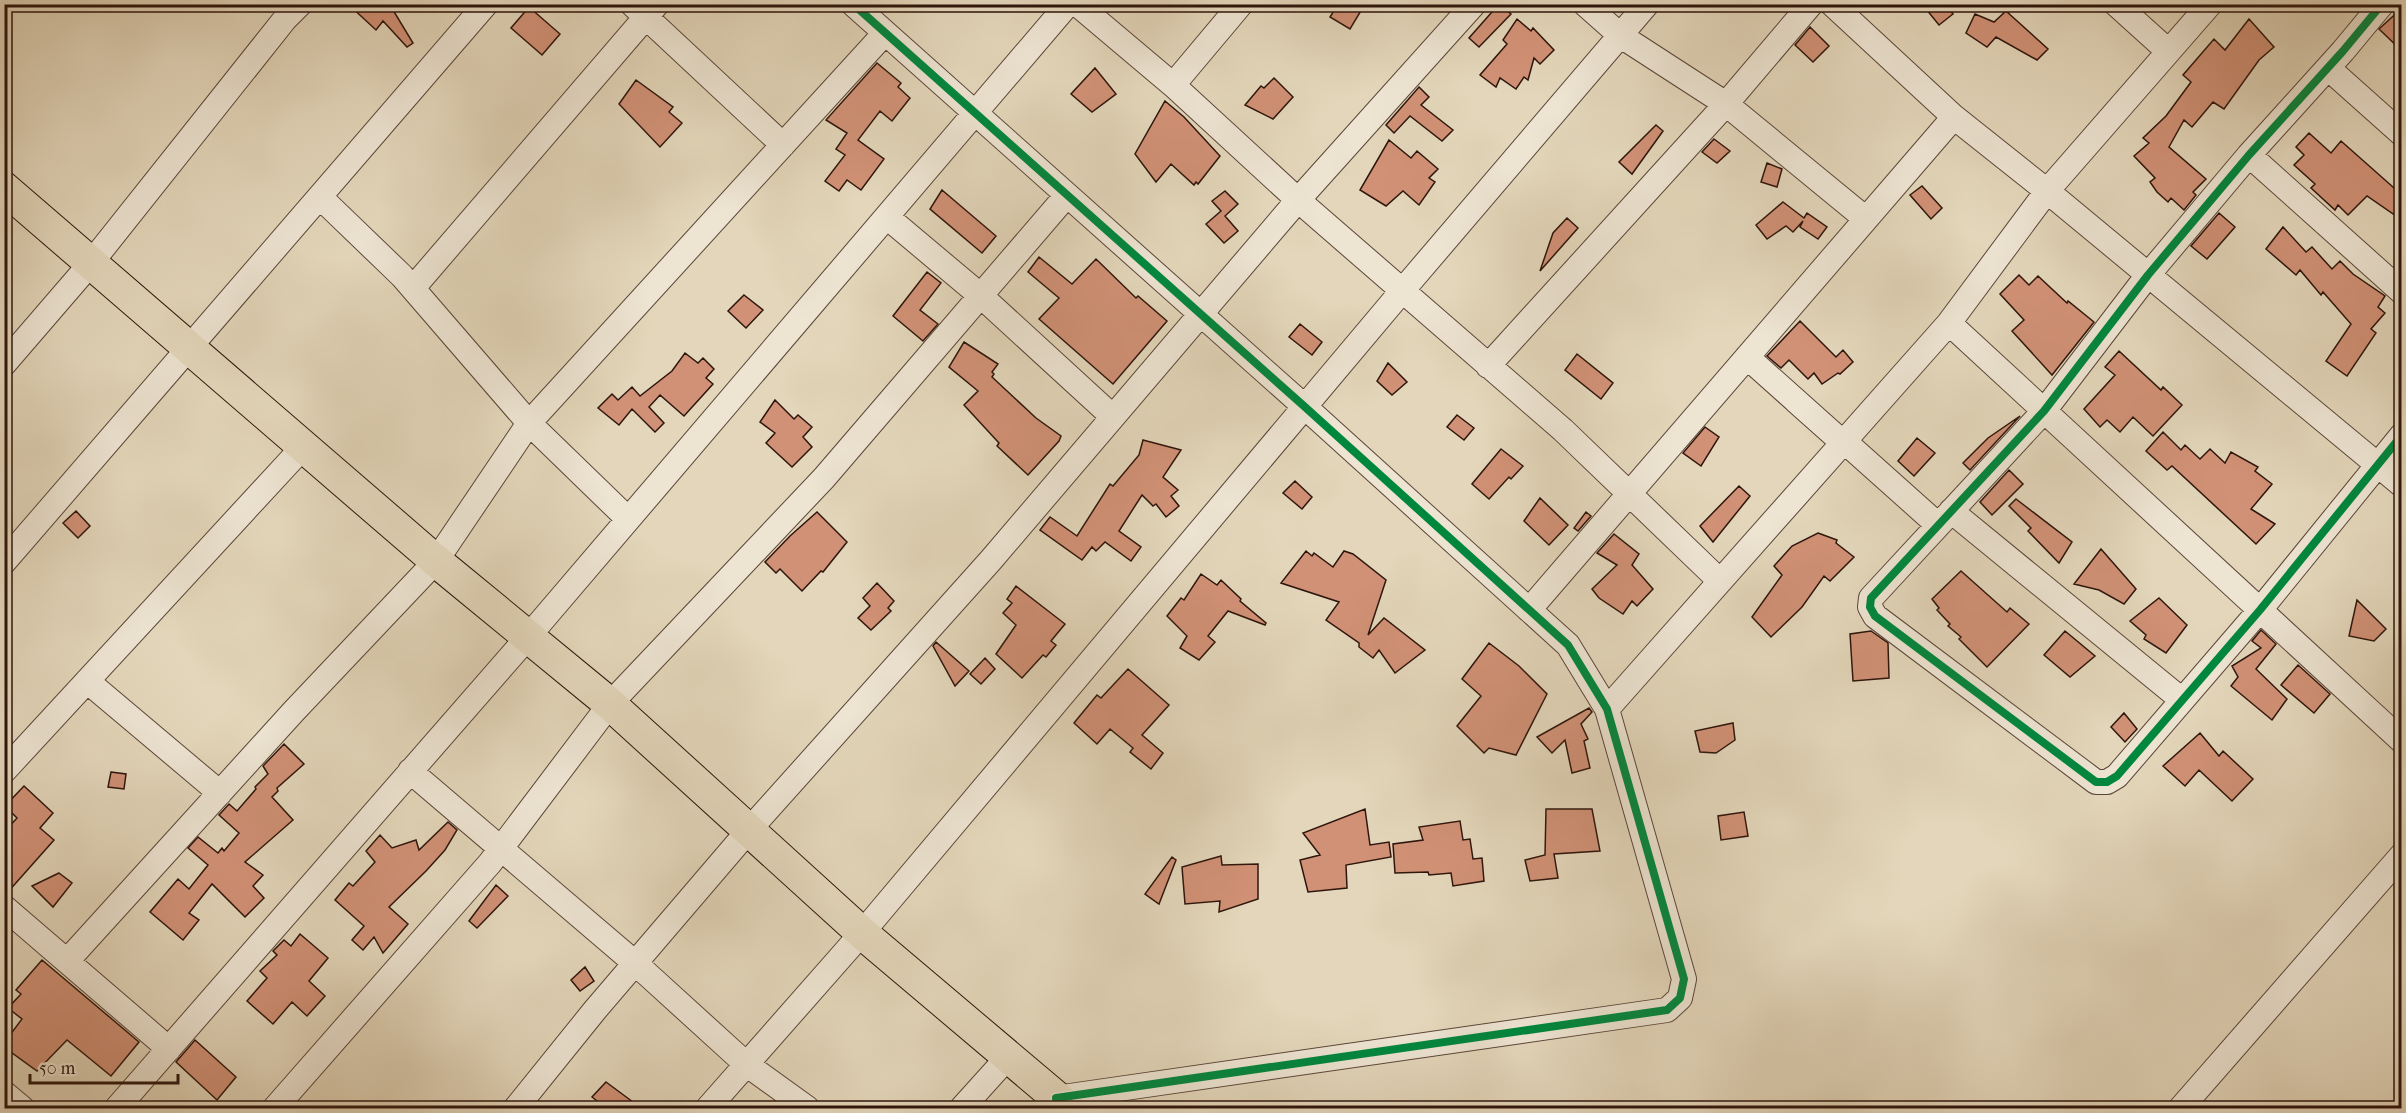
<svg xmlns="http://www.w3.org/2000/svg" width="2406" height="1113" viewBox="0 0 2406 1113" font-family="'IM FELL French Canon',serif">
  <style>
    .building { fill: #d19176; stroke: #2e150c; stroke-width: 1.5 }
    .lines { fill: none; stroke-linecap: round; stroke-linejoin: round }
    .minor-casing { stroke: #5b4538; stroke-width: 26 }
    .major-casing { stroke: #2e150c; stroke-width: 34 }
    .minor { stroke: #ede4d2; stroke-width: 24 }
    .major { stroke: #e3d6ba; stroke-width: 32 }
    .cycleway-casing { stroke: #ede4d2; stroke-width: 11 }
    .cycleway { stroke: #00873e; stroke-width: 8 }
  </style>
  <rect width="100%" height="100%" fill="#e3d6ba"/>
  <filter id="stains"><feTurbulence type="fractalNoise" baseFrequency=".00333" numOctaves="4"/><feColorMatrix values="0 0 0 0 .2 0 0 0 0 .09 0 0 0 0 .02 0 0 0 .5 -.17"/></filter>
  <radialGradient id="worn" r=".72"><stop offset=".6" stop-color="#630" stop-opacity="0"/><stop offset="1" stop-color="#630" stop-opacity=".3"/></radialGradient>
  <path class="building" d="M 348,4 L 398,4 L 393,10 L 413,43 L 407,47 L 383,21 L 376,30 Z
    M 1338,4 L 1365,4 L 1350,29 L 1330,17 Z
    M 1499,4 L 1511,14 L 1479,47 L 1469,38 Z
    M 1922,4 L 1945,4 L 1953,14 L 1939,25 Z
    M 529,7 L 560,34 L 542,55 L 511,28 Z
    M 2402,8 L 2402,51 L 2379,29 Z
    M 2006,11 L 2048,49 L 2037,60 L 1996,37 L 1987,47 L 1966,33 L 1975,14 L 1994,22 Z
    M 1517,19 L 1531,31 L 1533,28 L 1554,50 L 1540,64 L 1534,58 L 1528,80 L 1524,77 L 1516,89 L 1500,78 L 1496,87 L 1480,75 L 1507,44 L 1503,40 Z
    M 2249,19 L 2274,47 L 2259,60 L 2224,109 L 2213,102 L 2192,127 L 2184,120 L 2169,147 L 2206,179 L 2193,192 L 2196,195 L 2184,210 L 2171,198 L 2168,202 L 2157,192 L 2150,182 L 2155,178 L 2134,156 L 2149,143 L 2143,138 L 2166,116 L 2191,82 L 2183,75 L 2214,39 L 2225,50 Z
    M 1810,27 L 1829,46 L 1813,62 L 1795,45 Z
    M 877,63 L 901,83 L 898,87 L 910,98 L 892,121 L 880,111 L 858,140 L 884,159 L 861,190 L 847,180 L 839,191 L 825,181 L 845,155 L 836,149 L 847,133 L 826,120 Z
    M 1095,68 L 1116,94 L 1092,112 L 1071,94 Z
    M 1274,78 L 1293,97 L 1273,119 L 1245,105 L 1261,86 L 1264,88 Z
    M 636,80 L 673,107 L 669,112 L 682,123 L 660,147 L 619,104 Z
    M 1419,87 L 1429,97 L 1421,105 L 1453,130 L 1442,141 L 1410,116 L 1394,133 L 1386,125 Z
    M 1165,101 L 1184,117 L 1220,156 L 1198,184 L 1196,182 L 1194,185 L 1171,164 L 1156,182 L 1135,154 Z
    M 1656,125 L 1663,131 L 1632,174 L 1619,162 Z
    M 2309,133 L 2331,153 L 2341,141 L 2402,195 L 2402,220 L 2367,196 L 2348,215 L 2338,205 L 2335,210 L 2311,188 L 2315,184 L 2294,165 L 2304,155 L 2296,147 Z
    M 1714,139 L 1730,151 L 1717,163 L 1702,152 Z
    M 1389,140 L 1411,158 L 1417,151 L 1438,169 L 1429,178 L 1435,182 L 1419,205 L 1403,191 L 1386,206 L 1360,190 Z
    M 1767,163 L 1782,169 L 1777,187 L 1761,182 Z
    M 1922,186 L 1942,208 L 1931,219 L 1910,195 Z
    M 942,190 L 996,236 L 982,253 L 930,209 Z
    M 1225,191 L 1238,204 L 1225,216 L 1238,231 L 1224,243 L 1206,224 L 1221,211 L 1212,201 Z
    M 1783,202 L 1804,218 L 1807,213 L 1827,227 L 1818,239 L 1800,227 L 1803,221 L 1793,232 L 1786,226 L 1767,239 L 1756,225 Z
    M 2219,213 L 2235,227 L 2207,259 L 2191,246 Z
    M 1567,218 L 1578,228 L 1540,271 L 1553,233 Z
    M 2283,227 L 2306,252 L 2312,247 L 2332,269 L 2340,261 L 2353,274 L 2385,296 L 2378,307 L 2385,313 L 2371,329 L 2376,333 L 2347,376 L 2326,361 L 2351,324 L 2323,292 L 2321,295 L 2300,270 L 2296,275 L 2266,249 Z
    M 1039,257 L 1072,284 L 1096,259 L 1136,298 L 1138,296 L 1167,321 L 1113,384 L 1039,319 L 1059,298 L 1028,272 Z
    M 927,272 L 941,283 L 920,310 L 938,324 L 923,341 L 893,316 Z
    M 2019,275 L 2029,285 L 2038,276 L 2067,303 L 2068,301 L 2094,322 L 2052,375 L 2012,331 L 2024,320 L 2000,294 Z
    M 744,295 L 763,310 L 746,328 L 728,311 Z
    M 1800,321 L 1836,357 L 1843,350 L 1853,362 L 1840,374 L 1838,373 L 1822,384 L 1814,373 L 1808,379 L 1789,360 L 1781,368 L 1767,356 Z
    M 1300,324 L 1322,342 L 1312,355 L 1289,337 Z
    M 964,342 L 998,364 L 992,372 L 994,374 L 992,377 L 1036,418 L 1061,436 L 1059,441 L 1028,475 L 997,446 L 999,443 L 964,405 L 978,391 L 949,367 Z
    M 2119,351 L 2161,390 L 2163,387 L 2182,405 L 2153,436 L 2133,417 L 2120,432 L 2107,420 L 2100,427 L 2084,409 L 2115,375 L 2105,367 Z
    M 685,353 L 698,363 L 703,358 L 714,369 L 706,378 L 713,384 L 684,416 L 660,395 L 649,407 L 664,423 L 655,432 L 632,409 L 619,425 L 598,408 L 612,394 L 618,400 L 632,387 L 640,396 L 672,371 Z
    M 1577,354 L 1613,383 L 1601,399 L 1565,370 Z
    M 1388,363 L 1407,382 L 1392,395 L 1377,381 Z
    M 775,400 L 794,419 L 798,415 L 812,427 L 803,437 L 812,447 L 792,467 L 766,443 L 775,433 L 760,422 Z
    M 1457,415 L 1474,428 L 1464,440 L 1447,427 Z
    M 2020,416 L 1970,470 L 1963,463 L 1988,438 Z
    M 1705,427 L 1719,437 L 1701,466 L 1683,453 Z
    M 2163,432 L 2181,450 L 2185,445 L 2200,459 L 2210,449 L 2225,463 L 2231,452 L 2258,467 L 2255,471 L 2272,484 L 2251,509 L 2275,524 L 2256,544 L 2172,466 L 2167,470 L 2146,451 Z
    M 1917,438 L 1935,453 L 1914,476 L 1898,461 Z
    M 1143,440 L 1181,450 L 1163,477 L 1178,490 L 1171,496 L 1179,506 L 1166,517 L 1156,504 L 1153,506 L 1142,495 L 1119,531 L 1141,547 L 1131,561 L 1105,542 L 1096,551 L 1092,547 L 1082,560 L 1040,530 L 1050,517 L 1077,536 L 1110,484 L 1113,486 L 1139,455 Z
    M 1501,449 L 1523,466 L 1511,479 L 1509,477 L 1489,499 L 1472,484 Z
    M 2009,470 L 2023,484 L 1992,515 L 1980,502 Z
    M 1295,481 L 1312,497 L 1302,509 L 1283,493 Z
    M 1739,486 L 1750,496 L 1713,542 L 1700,526 Z
    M 1540,498 L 1568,525 L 1549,545 L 1524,521 Z
    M 2016,499 L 2072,542 L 2059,563 L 2028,531 L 2031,528 L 2009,506 Z
    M 76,511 L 90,526 L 78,538 L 63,523 Z
    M 817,512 L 847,542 L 823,572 L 821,571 L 802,591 L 780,569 L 776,573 L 765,562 L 790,536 Z
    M 1586,512 L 1591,516 L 1578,531 L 1574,528 Z
    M 1818,533 L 1837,540 L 1836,543 L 1854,557 L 1830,581 L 1824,576 L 1802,607 L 1771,637 L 1752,617 L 1782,575 L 1774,566 L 1792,546 Z
    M 1614,534 L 1639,554 L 1632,565 L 1653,589 L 1637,606 L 1632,601 L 1623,614 L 1599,598 L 1592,589 L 1617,565 L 1597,553 Z
    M 2101,549 L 2136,589 L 2124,604 L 2099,590 L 2074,584 Z
    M 1306,551 L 1312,556 L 1314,553 L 1333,567 L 1344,551 L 1353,554 L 1386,580 L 1368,635 L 1384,618 L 1425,650 L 1395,673 L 1379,650 L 1373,658 L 1359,647 L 1359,643 L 1326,620 L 1339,602 L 1281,583 Z
    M 1961,571 L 2007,612 L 2010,608 L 2029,624 L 1987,667 L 1959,639 L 1961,637 L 1948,626 L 1950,624 L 1937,610 L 1939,608 L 1932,599 Z
    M 1201,574 L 1217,585 L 1221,580 L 1241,599 L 1240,601 L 1266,623 L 1265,625 L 1228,611 L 1208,636 L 1215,642 L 1199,660 L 1180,648 L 1187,636 L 1167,616 L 1181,598 L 1184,600 Z
    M 877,583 L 894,601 L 888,608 L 891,611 L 871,630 L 858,618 L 870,606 L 863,598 Z
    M 1016,586 L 1065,624 L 1051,641 L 1056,645 L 1046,657 L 1043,655 L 1022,678 L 996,654 L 1016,625 L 1003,613 L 1012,603 L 1007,599 Z
    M 2159,598 L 2187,625 L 2166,653 L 2144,639 L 2146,635 L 2130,621 Z
    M 2357,600 L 2386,629 L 2374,641 L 2349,636 Z
    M 2261,630 L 2276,644 L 2256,669 L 2287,699 L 2272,720 L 2231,686 L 2238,677 L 2232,666 L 2261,648 L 2252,641 Z
    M 1871,631 L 1888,643 L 1889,678 L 1853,681 L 1850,634 Z
    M 2065,631 L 2095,656 L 2070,677 L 2044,655 Z
    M 936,642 L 969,671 L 955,686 L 933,646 Z
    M 1489,643 L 1519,666 L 1547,694 L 1516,755 L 1489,748 L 1484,753 L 1457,726 L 1481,696 L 1462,679 Z
    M 985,658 L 995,669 L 981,684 L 970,674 Z
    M 2298,665 L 2330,694 L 2314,713 L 2281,685 Z
    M 1128,669 L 1169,705 L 1142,735 L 1163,753 L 1151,769 L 1130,752 L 1133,748 L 1110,729 L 1097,744 L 1074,723 L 1097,695 L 1101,698 Z
    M 1589,708 L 1592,712 L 1581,724 L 1588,739 L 1584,741 L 1590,768 L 1572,773 L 1565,740 L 1552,753 L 1537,737 Z
    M 2124,713 L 2137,729 L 2125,742 L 2111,727 Z
    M 1733,723 L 1735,740 L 1716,753 L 1700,752 L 1695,731 Z
    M 2200,733 L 2219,756 L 2223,751 L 2253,779 L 2232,801 L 2199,770 L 2185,786 L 2163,766 Z
    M 284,744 L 304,764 L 277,788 L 278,791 L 272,797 L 293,820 L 245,862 L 263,875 L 253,886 L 264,898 L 245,917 L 212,884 L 189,913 L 199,920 L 183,940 L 150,912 L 178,879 L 189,889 L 208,865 L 188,848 L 198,837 L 218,853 L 222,848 L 224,851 L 239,833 L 219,815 L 229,804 L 237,811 L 256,789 L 255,787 L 268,774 L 263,766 Z
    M 111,772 L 126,774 L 124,789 L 108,787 Z
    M 24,786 L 53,813 L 40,828 L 54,840 L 7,893 L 4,893 L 4,832 L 17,818 L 5,806 Z
    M 1365,809 L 1370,845 L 1389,842 L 1391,857 L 1346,865 L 1347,888 L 1308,892 L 1300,860 L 1320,855 L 1303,833 Z
    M 1546,809 L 1592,809 L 1600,851 L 1554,854 L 1558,878 L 1530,881 L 1525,860 L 1545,855 Z
    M 1744,812 L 1748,836 L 1721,840 L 1718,816 Z
    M 1460,821 L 1463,840 L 1470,839 L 1473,859 L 1482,858 L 1484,881 L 1453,886 L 1451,873 L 1429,875 L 1428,872 L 1395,873 L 1393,844 L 1423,840 L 1419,827 Z
    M 448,822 L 457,830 L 445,850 L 426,871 L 389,907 L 408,924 L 383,953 L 374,937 L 363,950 L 352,940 L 364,926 L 335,900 L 349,883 L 353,886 L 375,862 L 366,851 L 380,835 L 392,848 L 416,840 L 419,850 Z
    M 1221,856 L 1222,865 L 1258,864 L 1258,899 L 1219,912 L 1220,901 L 1185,904 L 1182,867 Z
    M 1172,857 L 1176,860 L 1159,904 L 1145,894 Z
    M 59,873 L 72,883 L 53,907 L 32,886 Z
    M 496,885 L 508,896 L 477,928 L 469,921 Z
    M 300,934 L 328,958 L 309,981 L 325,996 L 307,1016 L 292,1002 L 273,1024 L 247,1001 L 267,978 L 260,971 L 277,955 L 273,951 L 284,940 L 291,946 Z
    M 42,960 L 139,1042 L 111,1076 L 67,1040 L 37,1071 L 4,1047 L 4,1043 L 22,1019 L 8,1008 L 21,994 L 16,990 Z
    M 585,967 L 594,981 L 580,991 L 571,980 Z
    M 195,1040 L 236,1077 L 217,1100 L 176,1062 Z
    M 606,1082 L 641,1108 L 606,1108 L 592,1097 Z"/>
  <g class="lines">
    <defs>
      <path id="minor" d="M 632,4 L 783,145
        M 853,4 L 1305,407 L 1568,645 L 1607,709 L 1684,979 L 1680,998 L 1667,1010 L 1056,1098 L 1057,1108
        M 1077,4 L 1173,85 L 1298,200 L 1563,430 L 1720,581
        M 1585,4 L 1621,36 L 1726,104 L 1866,219
        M 1832,4 L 1954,117 L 2047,191 L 2402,485
        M 2116,4 L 2168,51
        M 2382,4 L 2343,51 L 2249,155 L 2148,275 L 2044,411 L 1871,598 L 1870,607 L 1875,616 L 2096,782 L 2107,782 L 2117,776 L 2260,610 L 2402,435
        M 2328,68 L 2402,134
        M 1173,85 L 1241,4
        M 2249,155 L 2402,292
        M 320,197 L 402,276 L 529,423 L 628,519
        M 887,217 L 981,296 L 1113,417
        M 413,288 L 657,4
        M 1949,323 L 2402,741
        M 1747,357 L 1841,441 L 1796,401
        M 4,364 L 91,263 L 285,19 L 300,4
        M 1488,366 L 1726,104 L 1811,4
        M 1844,441 L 1938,525
        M 1951,511 L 2182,700
        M 4,562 L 486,4
        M 1529,610 L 1954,117
        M 87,681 L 220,793
        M 1607,709 L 1949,323 L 2047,191 L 2210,4
        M 4,771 L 304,446
        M 410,771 L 635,963 L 746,1064 L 807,1108
        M 4,907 L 169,1049
        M 67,961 L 294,711 L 436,561 L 529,423 L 885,33
        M 4,1093 L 22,1108
        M 117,1108 L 527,638 L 1068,4
        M 275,1108 L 490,863 L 610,704 L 824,478 L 1067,195
        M 516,1108 L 595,1010 L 749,830 L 991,560 L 1298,200 L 1474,4
        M 708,1108 L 862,933 L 1402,291 L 1647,4
        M 962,1108 L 1008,1057
        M 2181,1108 L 2402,855"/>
      <path id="major" d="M 4,188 L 436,561 L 610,704 L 862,933 L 1069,1108"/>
    </defs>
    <use href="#minor" class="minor-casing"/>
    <use href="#major" class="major-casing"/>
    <use href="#minor" class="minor"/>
    <use href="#major" class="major"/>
    <defs>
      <path id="cycleway" d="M 853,4 L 1305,407 L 1568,645 L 1607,709 L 1684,979 L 1680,998 L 1667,1010 L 1056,1098 L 1057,1108
        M 2382,4 L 2343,51 L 2249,155 L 2148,275 L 2044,411 L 1871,598 L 1870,607 L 1875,616 L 2096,782 L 2107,782 L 2117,776 L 2260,610 L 2402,435"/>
    </defs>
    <use href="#cycleway" class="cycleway-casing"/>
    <use href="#cycleway" class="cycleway"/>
  </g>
  <rect width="2406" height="1113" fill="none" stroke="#e3d6ba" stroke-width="24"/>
  <rect x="6" y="6" width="2394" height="1101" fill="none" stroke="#2e150c" stroke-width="3"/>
  <rect x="12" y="12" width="2382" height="1089" fill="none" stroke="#2e150c" stroke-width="1.5"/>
  <path d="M30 1074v9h148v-9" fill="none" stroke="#2e150c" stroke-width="3"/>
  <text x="39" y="1074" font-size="18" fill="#2e150c" stroke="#ede4d2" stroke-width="4.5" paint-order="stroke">50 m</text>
  <rect width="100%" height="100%" filter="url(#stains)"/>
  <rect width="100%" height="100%" fill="url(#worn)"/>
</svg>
